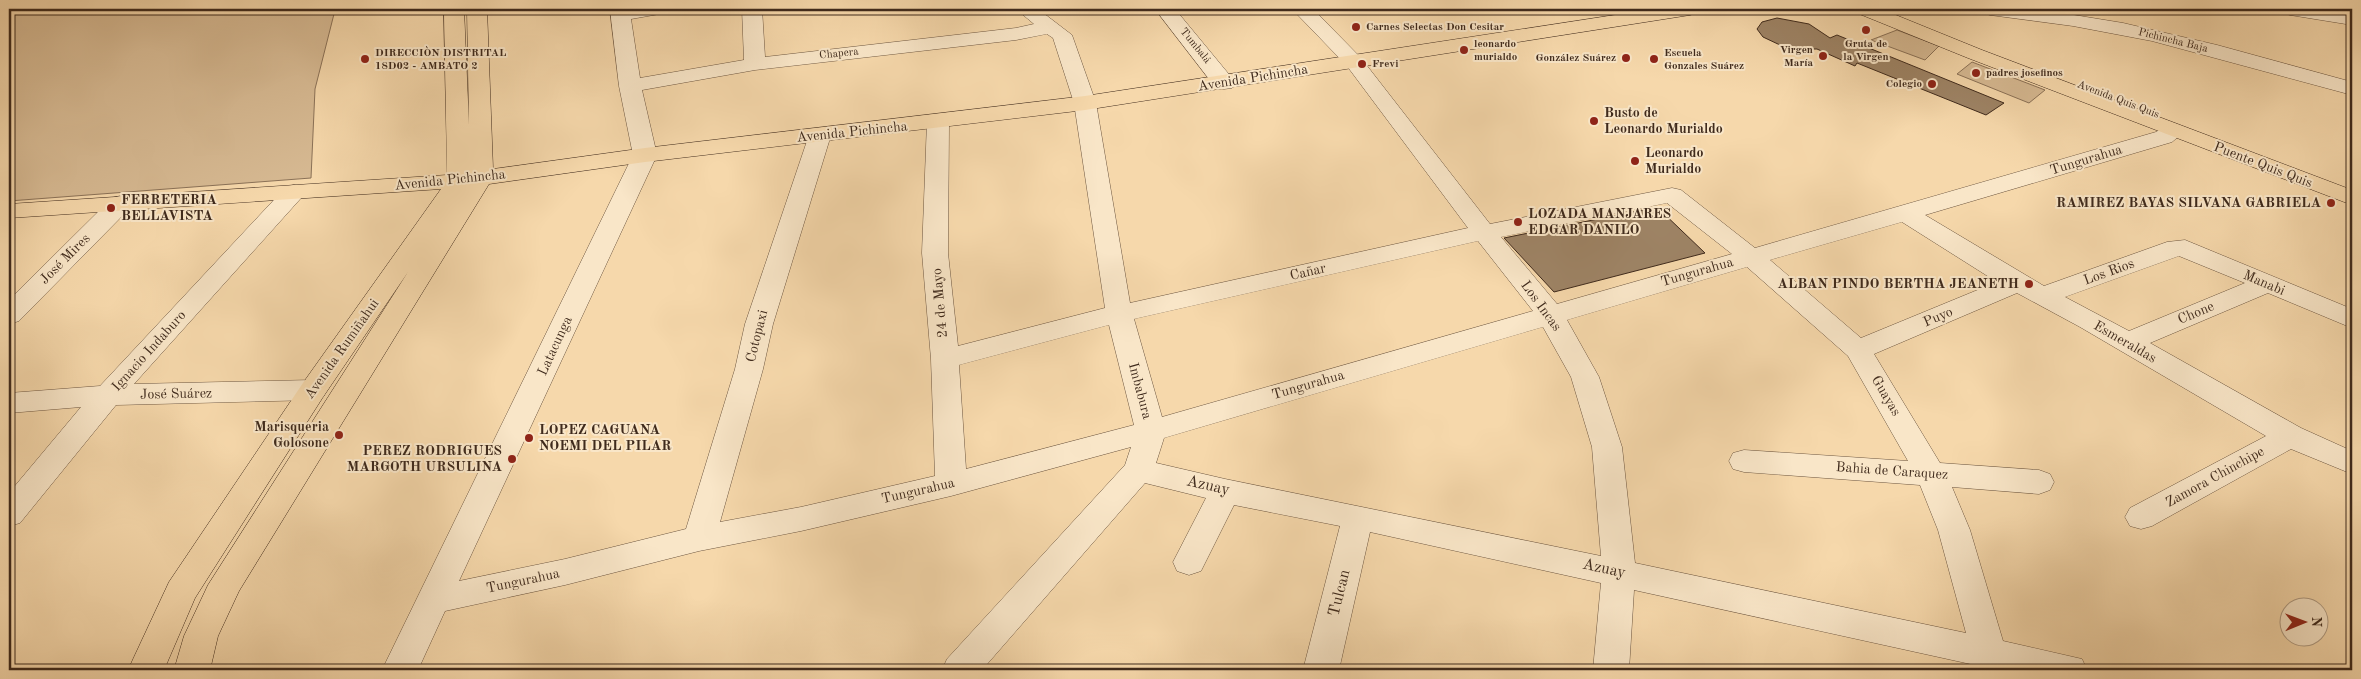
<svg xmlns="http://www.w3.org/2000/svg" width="2361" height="679" viewBox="0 0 2361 679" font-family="'Old Standard TT',serif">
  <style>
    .green { fill: #d7ba93; stroke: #8b7258 }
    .building { fill: #9e8466; stroke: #3f2a1c }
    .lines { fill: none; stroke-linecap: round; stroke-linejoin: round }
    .minor-casing { stroke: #6d5640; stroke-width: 1 }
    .major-casing { stroke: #3f2a1c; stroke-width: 1 }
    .minor { fill: #f9e6c8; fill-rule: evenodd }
    .major { fill: #f6d8ab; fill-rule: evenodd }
    .poi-dot { fill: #8f2418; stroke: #f9e6c8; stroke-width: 2 }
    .labels { text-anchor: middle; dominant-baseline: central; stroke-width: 4; stroke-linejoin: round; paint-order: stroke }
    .far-poi-label { font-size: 11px; font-weight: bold; fill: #3f2a1c; stroke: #f9e6c8; text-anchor: start }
    .far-street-label { font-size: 11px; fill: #3f2a1c; stroke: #f9e6c8 }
    .street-label { font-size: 14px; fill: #3f2a1c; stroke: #f9e6c8 }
    .poi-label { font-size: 14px; font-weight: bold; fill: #3f2a1c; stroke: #f9e6c8; text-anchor: start }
    .near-street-label { font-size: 16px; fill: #3f2a1c; stroke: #f9e6c8 }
  </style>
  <rect width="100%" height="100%" fill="#f6d8ab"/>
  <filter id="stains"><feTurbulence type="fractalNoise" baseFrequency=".004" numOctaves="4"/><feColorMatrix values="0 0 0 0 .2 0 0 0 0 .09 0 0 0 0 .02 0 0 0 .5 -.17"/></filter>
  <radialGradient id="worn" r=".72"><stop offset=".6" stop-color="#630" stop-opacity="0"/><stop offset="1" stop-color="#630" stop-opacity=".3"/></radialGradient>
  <path class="green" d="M 9,9 L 342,9 L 335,10 L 315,89 L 311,178 L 9,201 Z
    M 1897,30 L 1939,46 L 1925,60 L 1871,40 Z
    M 1972,62 L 2045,90 L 2029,103 L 1957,74 Z"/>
  <path class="building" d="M 1777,18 L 1809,24 L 1830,38 L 1837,35 L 2004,103 L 1986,115 L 1857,63 L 1855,66 L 1817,49 L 1802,49 L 1780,45 L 1763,37 L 1757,29 L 1762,22 Z
    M 1657,207 L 1705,253 L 1554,292 L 1504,238 Z"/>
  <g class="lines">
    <defs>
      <path id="minor" d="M 610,9 L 668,9 L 665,13 L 631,19 L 640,78 L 744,60 L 742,9 L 762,9 L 765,57 L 1016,28 L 1034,24 L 1016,9 L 1038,9 L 1072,35 L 1096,103 L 1130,303 L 1468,228 L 1347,66 L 1292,9 L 1313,9 L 1361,58 L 1490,224 L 1672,188 L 1681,190 L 1755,248 L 2156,132 C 2165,127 2171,124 2182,126 L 2185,131 L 2172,142 L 1925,215 L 2044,286 L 2167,242 L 2185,240 L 2352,309 L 2352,328 L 2268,293 L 2150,343 L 2301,428 L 2352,451 L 2352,474 L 2291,449 L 2152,526 L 2141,529 L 2130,526 L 2125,517 L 2130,508 L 2266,436 L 2080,327 L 2017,293 L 1874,354 L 1940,463 L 2039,470 L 2050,474 L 2054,482 L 2050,490 L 2039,494 L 1952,487 L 1970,530 L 2003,641 L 2082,659 L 2087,670 L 1976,670 L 1975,665 L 1634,590 L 1629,670 L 1593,670 L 1601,583 L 1370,532 L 1339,670 L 1303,670 L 1340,526 L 1234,505 L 1201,571 L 1189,575 L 1177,571 L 1173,562 L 1206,498 L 1145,483 L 982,670 L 942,670 L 947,659 L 1125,465 L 1131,447 L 951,496 L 801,531 L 699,551 L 565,585 L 445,611 L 418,670 L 382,670 L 633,155 L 619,86 ZM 1047,34 L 1053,38 L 1074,103 L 1105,308 L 958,346 L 948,253 L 949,122 L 946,117 L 938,115 L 930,117 L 927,122 L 922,253 L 931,359 L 935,476 L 801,507 L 720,522 L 763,369 L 773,324 L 831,135 L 828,130 L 820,128 L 812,130 L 809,135 L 745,324 L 735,369 L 686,529 L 565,559 L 459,581 L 657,155 L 642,90 L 755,70 L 1016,40 ZM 1667,203 L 1732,254 L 1557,304 L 1501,237 ZM 1902,222 L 1997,282 L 1861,338 L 1770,260 ZM 1478,241 L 1533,311 L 1162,417 L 1134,319 ZM 2179,256 L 2245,283 L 2129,331 L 2065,297 ZM 1747,267 L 1848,356 L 1908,461 L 1744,450 L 1733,453 L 1729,461 L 1733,469 L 1744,472 L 1920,485 L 1938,530 L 1966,633 L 1635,563 L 1622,447 L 1599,377 L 1567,320 ZM 1109,325 L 1134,425 L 966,469 L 959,365 ZM 1543,327 L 1571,377 L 1592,447 L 1601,556 L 1225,479 L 1156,463 L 1164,438 Z
        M 1155,9 L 1175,9 L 1232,78 L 1235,83 L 1232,88 L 1224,89 L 1216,88 Z
        M 1980,9 L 2037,9 L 2123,23 L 2217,45 L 2352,82 L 2352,95 L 2152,41 L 2073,26 L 1990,15 L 1983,13 Z
        M 2280,9 L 2325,9 L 2352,13 L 2352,25 L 2290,15 L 2283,13 Z
        M 294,185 L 302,187 L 306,192 L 302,197 L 134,384 L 313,380 L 323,383 L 327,390 L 323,397 L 313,400 L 116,405 L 20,523 L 9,526 L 9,493 L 81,407 L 9,413 L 9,393 L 100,386 L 286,187 Z
        M 121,196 L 130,198 L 133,203 L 130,208 L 19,321 L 9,324 L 9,300 L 112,198 Z"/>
      <path id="major" d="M 444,9 L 464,9 L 469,125 L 467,9 L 487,9 L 493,169 L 645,148 L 1085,96 L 1654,9 L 1700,9 L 1697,13 L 1690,15 L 1085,110 L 645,162 L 489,184 L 239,591 L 218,636 L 210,670 L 174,670 L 184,636 L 208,585 L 408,272 L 323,397 L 195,598 L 164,670 L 128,670 L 169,582 L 303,383 L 441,189 L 9,218 L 9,204 L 447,175 Z
        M 1854,9 L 1881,9 L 1982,50 L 2352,190 L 2352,205 L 1968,58 L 1857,13 Z"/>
    </defs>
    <use href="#minor" class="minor-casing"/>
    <use href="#major" class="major-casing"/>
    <use href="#minor" class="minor"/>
    <use href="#major" class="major"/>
  </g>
  <g class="poi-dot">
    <circle cx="1356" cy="27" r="5"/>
    <circle cx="1866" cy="30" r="5"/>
    <circle cx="1464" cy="50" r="5"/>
    <circle cx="1823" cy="56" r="5"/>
    <circle cx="1626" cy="58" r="5"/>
    <circle cx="365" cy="59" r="5"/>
    <circle cx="1654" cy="59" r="5"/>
    <circle cx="1362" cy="64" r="5"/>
    <circle cx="1976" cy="73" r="5"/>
    <circle cx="1932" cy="84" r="5"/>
    <circle cx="1594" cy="121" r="5"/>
    <circle cx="1635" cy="161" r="5"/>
    <circle cx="2331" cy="203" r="5"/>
    <circle cx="111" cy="208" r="5"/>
    <circle cx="1518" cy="222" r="5"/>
    <circle cx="2029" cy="284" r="5"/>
    <circle cx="339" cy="435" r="5"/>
    <circle cx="529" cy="438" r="5"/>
    <circle cx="512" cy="459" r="5"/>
  </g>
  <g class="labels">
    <g class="far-poi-label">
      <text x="1366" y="27">Carnes Selectas Don Cesitar</text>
      <text x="1474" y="44">leonardo<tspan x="1474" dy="13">murialdo</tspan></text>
      <text x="1866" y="44" text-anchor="middle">Gruta de<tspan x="1866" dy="13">la Virgen</tspan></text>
      <text x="1813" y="50" text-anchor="end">Virgen<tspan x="1813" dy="13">María</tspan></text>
      <text x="375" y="53">DIRECCIÒN DISTRITAL<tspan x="375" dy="13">18D02 - AMBATO 2</tspan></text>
      <text x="1664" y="53">Escuela<tspan x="1664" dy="13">Gonzales Suárez</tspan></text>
      <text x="1616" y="58" text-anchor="end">González Suárez</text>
      <text x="1372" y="64">Frevi</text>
      <text x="1986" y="73">padres josefinos</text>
      <text x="1922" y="84" text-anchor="end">Colegio</text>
    </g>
    <g class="far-street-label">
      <text transform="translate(2173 41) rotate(14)">Pichincha Baja</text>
      <text transform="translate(1195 46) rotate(51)">Tumbalá</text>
      <text transform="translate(839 54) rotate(-6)">Chapera</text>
      <text transform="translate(2118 100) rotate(21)">Avenida Quis Quis</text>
    </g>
    <g class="street-label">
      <text transform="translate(1253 78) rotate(-9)">Avenida Pichincha</text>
      <text transform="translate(852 132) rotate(-6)">Avenida Pichincha</text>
      <text transform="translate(2086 160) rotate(-17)">Tungurahua</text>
      <text transform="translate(2263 165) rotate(21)">Puente Quis Quis</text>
      <text transform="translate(450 180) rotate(-6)">Avenida Pichincha</text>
      <text transform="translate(65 259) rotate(-45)">José Mires</text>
      <text transform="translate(1308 272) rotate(-13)">Cañar</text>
      <text transform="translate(1697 272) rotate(-16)">Tungurahua</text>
      <text transform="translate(2109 272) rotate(-20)">Los Rios</text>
      <text transform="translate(2264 283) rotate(23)">Manabi</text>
      <text transform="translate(940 303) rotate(-95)">24 de Mayo</text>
      <text transform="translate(1541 306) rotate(54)">Los Incas</text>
      <text transform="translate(2196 313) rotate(-23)">Chone</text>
      <text transform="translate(1938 317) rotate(-23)">Puyo</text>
      <text transform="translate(757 336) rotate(-76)">Cotopaxi</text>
      <text transform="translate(2125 342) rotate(30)">Esmeraldas</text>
      <text transform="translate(555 346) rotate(-65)">Latacunga</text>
      <text transform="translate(342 349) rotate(-55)">Avenida Rumiñahui</text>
      <text transform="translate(149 351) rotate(-48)">Ignacio Indaburo</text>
      <text transform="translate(1308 385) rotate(-16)">Tungurahua</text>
      <text transform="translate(1140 391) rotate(75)">Imbabura</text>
      <text transform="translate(176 394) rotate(-1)">José Suárez</text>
      <text transform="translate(1886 396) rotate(59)">Guayas</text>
      <text transform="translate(1892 471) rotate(4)">Bahia de Caraquez</text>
      <text transform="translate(2215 477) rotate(-29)">Zamora Chinchipe</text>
      <text transform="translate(918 491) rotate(-13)">Tungurahua</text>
      <text transform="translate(523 581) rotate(-12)">Tungurahua</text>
    </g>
    <g class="poi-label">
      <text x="1604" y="113">Busto de<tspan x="1604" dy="16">Leonardo Murialdo</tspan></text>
      <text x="1645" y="153">Leonardo<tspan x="1645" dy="16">Murialdo</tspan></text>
      <text x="121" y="200">FERRETERIA<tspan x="121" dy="16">BELLAVISTA</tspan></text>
      <text x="2321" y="203" text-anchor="end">RAMIREZ BAYAS SILVANA GABRIELA</text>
      <text x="1528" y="214">LOZADA MANJARES<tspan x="1528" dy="16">EDGAR DANILO</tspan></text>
      <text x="2019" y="284" text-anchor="end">ALBAN PINDO BERTHA JEANETH</text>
      <text x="329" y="427" text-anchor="end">Marisqueria<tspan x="329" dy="16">Golosone</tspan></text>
      <text x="539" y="430">LOPEZ CAGUANA<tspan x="539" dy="16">NOEMI DEL PILAR</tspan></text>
      <text x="502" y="451" text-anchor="end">PEREZ RODRIGUES<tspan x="502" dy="16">MARGOTH URSULINA</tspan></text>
    </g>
    <g class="near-street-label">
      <text transform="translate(1208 486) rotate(13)">Azuay</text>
      <text transform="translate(1604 569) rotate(12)">Azuay</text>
      <text transform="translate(1340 593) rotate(-76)">Tulcan</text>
    </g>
  </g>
  <rect width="2361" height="679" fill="none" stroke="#f6d8ab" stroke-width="30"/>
  <rect x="10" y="10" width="2341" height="659" fill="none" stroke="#3f2a1c" stroke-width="2.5"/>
  <rect x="15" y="15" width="2331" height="649" fill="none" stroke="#3f2a1c"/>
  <g transform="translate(2304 622) rotate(89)"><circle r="24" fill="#f9e6c8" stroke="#af9b83"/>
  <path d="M0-4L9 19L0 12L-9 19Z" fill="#8f2418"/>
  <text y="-8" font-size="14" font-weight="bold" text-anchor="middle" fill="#3f2a1c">N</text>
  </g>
  <rect width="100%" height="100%" filter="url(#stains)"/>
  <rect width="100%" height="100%" fill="url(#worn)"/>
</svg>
